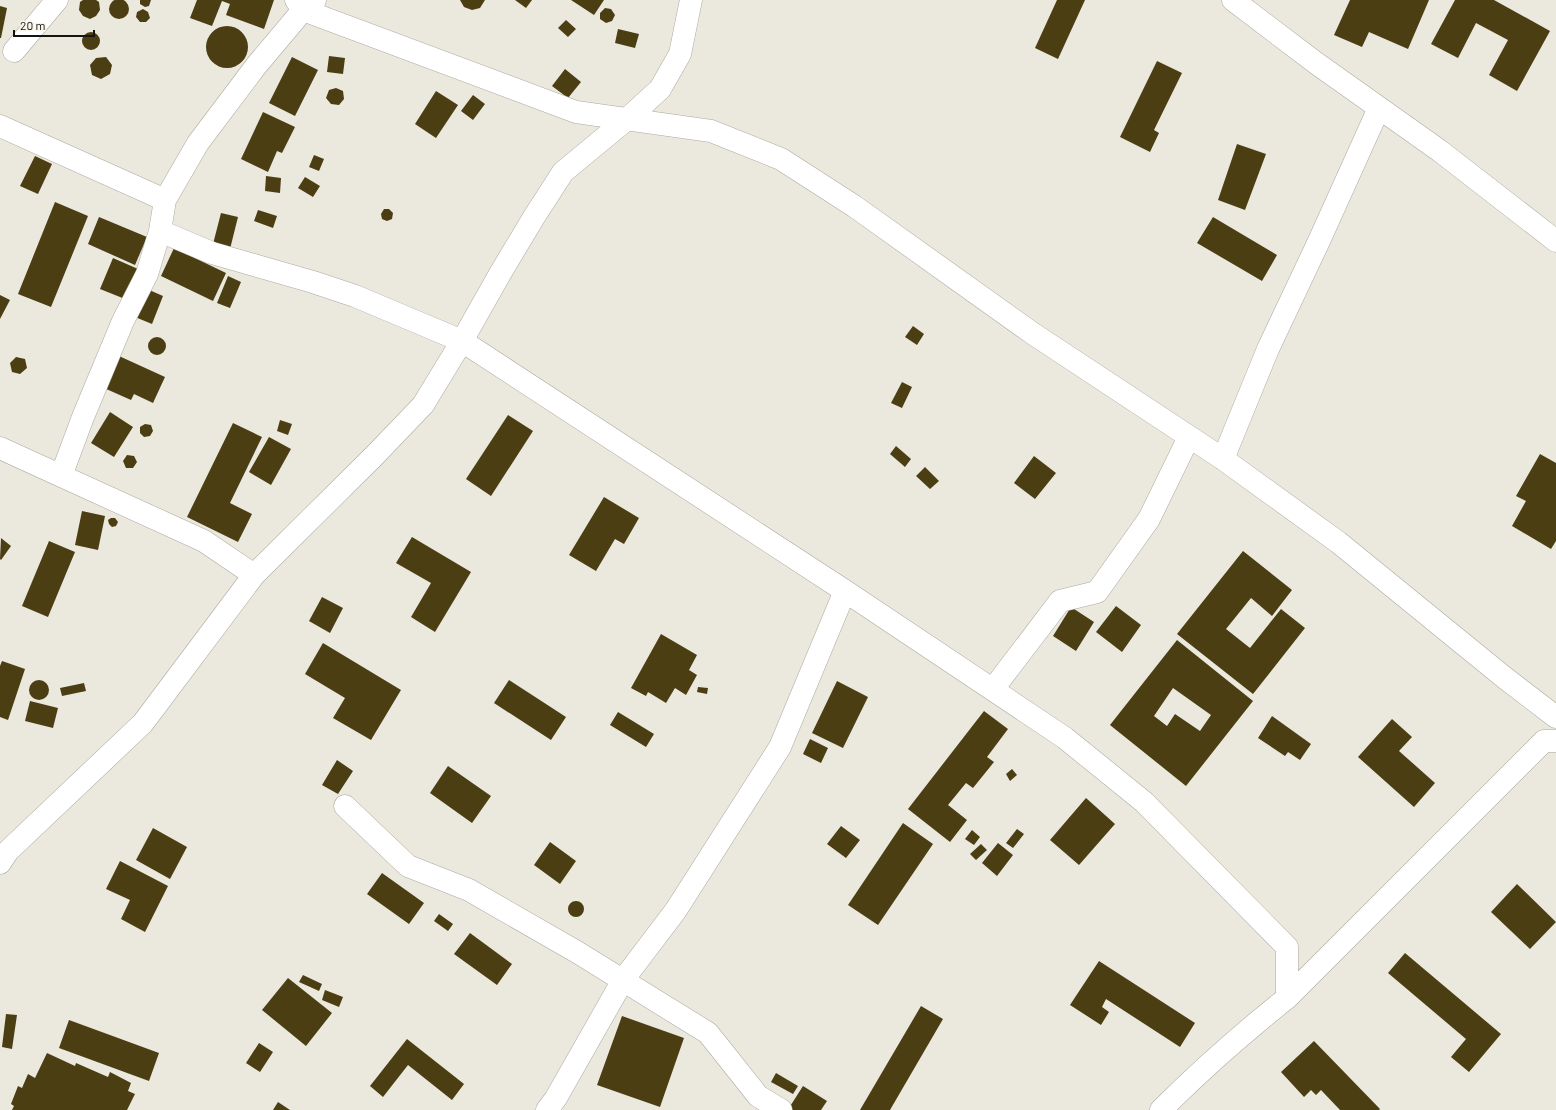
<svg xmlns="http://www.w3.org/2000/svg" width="1556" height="1110" viewBox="0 0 1556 1110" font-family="Barlow,sans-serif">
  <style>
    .building { fill: #4b3e13; fill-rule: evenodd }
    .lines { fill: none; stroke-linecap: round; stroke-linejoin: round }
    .minor-casing { stroke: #aca99f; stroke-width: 23 }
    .minor { stroke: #fff; stroke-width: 22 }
  </style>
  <rect width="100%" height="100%" fill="#ebe8de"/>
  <path class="building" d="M109 9a10 10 0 1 1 20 0a10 10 0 1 1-20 0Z
    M 83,0 L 96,0 L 99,2 L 100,10 L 96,16 L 90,19 L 83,16 L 79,10 L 80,2 Z
    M 140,0 L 151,0 L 149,6 L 145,7 L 140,4 Z
    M 197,0 L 274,0 L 264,29 L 226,15 L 230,4 L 222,1 L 212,26 L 190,18 Z
    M 460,0 L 485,0 L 480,8 L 472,10 L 464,7 Z
    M 515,0 L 532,0 L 526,8 Z
    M 571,0 L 604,0 L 594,15 Z
    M 1057,0 L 1085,0 L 1058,59 L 1035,48 Z
    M 1350,0 L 1429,0 L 1408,49 L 1369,32 L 1362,47 L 1334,35 Z
    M 1455,0 L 1494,0 L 1550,31 L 1517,91 L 1489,75 L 1508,40 L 1476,23 L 1458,58 L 1431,44 Z
    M 0,6 L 7,8 L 1,38 L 0,38 Z
    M 605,8 L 611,9 L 615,15 L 612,21 L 606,23 L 600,19 L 600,13 Z
    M 143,9 L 148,12 L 150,18 L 146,22 L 140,22 L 136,17 L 137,12 Z
    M 566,20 L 576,29 L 568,37 L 558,28 Z
    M206 47a21 21 0 1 1 42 0a21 21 0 1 1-42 0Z
    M 618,29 L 639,34 L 635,48 L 615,43 Z
    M82 41a9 9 0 1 1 18 0a9 9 0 1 1-18 0Z
    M 329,56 L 345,58 L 343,74 L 327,72 Z
    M 106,57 L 112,65 L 110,74 L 101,79 L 92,75 L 90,65 L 96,58 Z
    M 292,57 L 318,70 L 295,116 L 269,103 Z
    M 1157,61 L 1182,73 L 1154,130 L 1159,133 L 1150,152 L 1120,137 Z
    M 565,69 L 581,82 L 568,98 L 552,86 Z
    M 336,88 L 343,91 L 344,99 L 339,105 L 331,104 L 326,98 L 329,90 Z
    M 436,91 L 458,105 L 436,138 L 415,124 Z
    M 473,95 L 485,104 L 473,120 L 461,111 Z
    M 263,112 L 295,127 L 282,153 L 277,151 L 268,172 L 241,159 Z
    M 1237,144 L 1266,154 L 1245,210 L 1218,200 Z
    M 314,155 L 324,159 L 319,171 L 309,167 Z
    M 35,156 L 52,164 L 38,194 L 20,186 Z
    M 266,176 L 281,178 L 280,193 L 265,191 Z
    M 305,177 L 320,186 L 313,197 L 298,188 Z
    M 55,202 L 88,216 L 51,307 L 18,294 Z
    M 384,209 L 389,209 L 393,213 L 392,219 L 387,221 L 382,219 L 381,214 Z
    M 258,210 L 277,216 L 273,228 L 254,221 Z
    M 221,213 L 238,217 L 230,249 L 213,244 Z
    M 99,217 L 147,237 L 135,265 L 88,244 Z
    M 1213,217 L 1277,255 L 1262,281 L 1197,243 Z
    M 174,248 L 226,273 L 213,301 L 161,276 Z
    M 113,258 L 138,269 L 125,299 L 100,289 Z
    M 228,276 L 241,282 L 230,308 L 217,303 Z
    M 147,289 L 163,296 L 152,324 L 135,317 Z
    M 0,295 L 10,300 L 0,319 Z
    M 913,326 L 924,334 L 917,345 L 905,337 Z
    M148 346a9 9 0 1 1 18 0a9 9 0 1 1-18 0Z
    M 119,356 L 165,377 L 153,403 L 134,394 L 131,400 L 104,388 Z
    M 16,357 L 25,359 L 27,368 L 20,374 L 12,372 L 10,363 Z
    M 902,382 L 912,387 L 902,408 L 891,403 Z
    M 110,412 L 133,427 L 114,457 L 91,443 Z
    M 508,415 L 533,431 L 491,496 L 466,479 Z
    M 280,420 L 292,424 L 288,435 L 277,431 Z
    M 233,423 L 262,437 L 230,503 L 252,514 L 238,542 L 187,517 Z
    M 145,424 L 151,425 L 153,431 L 150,436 L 144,437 L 140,433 L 140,427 Z
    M 269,437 L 291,449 L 271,485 L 249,472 Z
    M 896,446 L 911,459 L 905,467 L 890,454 Z
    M 1540,454 L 1556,463 L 1556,541 L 1551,549 L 1512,526 L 1526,501 L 1516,496 Z
    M 127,455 L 134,456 L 137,462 L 133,468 L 126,468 L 123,461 Z
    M 1034,456 L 1056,473 L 1035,499 L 1014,483 Z
    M 925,467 L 939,481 L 930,489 L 916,476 Z
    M 604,497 L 639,518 L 624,544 L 615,539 L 596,571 L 569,555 Z
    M 82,511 L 105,516 L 98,550 L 75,545 Z
    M 111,518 L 115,518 L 118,522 L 116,526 L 112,527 L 109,524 L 108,520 Z
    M 412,537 L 471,572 L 435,632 L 411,617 L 431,583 L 396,563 Z
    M 1,538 L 11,546 L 1,560 L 0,559 Z
    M 49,541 L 75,552 L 48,617 L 22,606 Z
    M 1243,551 L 1292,590 L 1272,616 L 1251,598 L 1226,629 L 1250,648 L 1281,609 L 1305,628 L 1253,694 L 1177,634 Z
    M 322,597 L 343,608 L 330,633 L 309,621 Z
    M 1116,606 L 1141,625 L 1122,652 L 1096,632 Z
    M 1071,607 L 1094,622 L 1076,651 L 1053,636 Z
    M 661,634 L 697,655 L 689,670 L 697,675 L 686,695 L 675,688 L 666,703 L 648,692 L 646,696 L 631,688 Z
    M 1177,640 L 1253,701 L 1186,786 L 1110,725 ZM 1173,688 L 1211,715 L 1200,731 L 1175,714 L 1167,726 L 1154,716 Z
    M 323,643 L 401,690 L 371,740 L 333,718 L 345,698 L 305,674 Z
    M 2,661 L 25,669 L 8,720 L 0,717 L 0,666 Z
    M 509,680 L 566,717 L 551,740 L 494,703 Z
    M29 690a10 10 0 1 1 20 0a10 10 0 1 1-20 0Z
    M 837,681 L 868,697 L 843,748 L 812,733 Z
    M 84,683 L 86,691 L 62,696 L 60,688 Z
    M 698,687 L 708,688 L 707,694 L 697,692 Z
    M 30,701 L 58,708 L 53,728 L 25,721 Z
    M 984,711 L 1008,729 L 987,757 L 994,762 L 973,788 L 966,783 L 948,805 L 967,820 L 950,842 L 908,809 Z
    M 618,712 L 654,734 L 646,747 L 610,725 Z
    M 1272,716 L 1311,744 L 1300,760 L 1288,752 L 1285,756 L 1258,738 Z
    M 1392,719 L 1412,737 L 1399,751 L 1435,783 L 1414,807 L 1358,757 Z
    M 810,739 L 828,748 L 821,763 L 803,754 Z
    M 337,760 L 353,771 L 338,794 L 322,785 Z
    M 448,766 L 491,796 L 472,823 L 430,793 Z
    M 1012,769 L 1017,775 L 1010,781 L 1006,774 Z
    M 1086,798 L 1115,824 L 1079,865 L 1050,840 Z
    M 903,823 L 933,844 L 878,925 L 848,905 Z
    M 841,826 L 860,840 L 846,858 L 827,844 Z
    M 153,828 L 187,847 L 170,879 L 136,860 Z
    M 1017,829 L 1024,834 L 1013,848 L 1006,843 Z
    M 972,830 L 980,837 L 974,845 L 965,839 Z
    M 550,842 L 576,861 L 560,884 L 534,865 Z
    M 998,843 L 1013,855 L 997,876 L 982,863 Z
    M 981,844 L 987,850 L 976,860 L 970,854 Z
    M 120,861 L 168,886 L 145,932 L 121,919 L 130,900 L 106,889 Z
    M 382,873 L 424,903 L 409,924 L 367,894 Z
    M 1517,884 L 1556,922 L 1530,949 L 1491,912 Z
    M568 909a8 8 0 1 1 16 0a8 8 0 1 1-16 0Z
    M 439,914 L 453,924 L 448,931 L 434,921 Z
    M 470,933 L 512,964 L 497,985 L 454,954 Z
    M 1405,953 L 1501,1034 L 1469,1072 L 1451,1057 L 1466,1039 L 1388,973 Z
    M 1099,961 L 1195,1023 L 1180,1047 L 1106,999 L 1102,1007 L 1109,1012 L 1101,1025 L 1070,1005 Z
    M 303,975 L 322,984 L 319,991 L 299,982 Z
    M 288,978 L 332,1013 L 306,1046 L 262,1010 Z
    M 325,990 L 343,997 L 339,1007 L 322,1000 Z
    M 921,1006 L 943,1019 L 890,1110 L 860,1110 Z
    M 6,1014 L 17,1015 L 12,1049 L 2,1047 Z
    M 622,1016 L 684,1038 L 660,1107 L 597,1085 Z
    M 69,1020 L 159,1053 L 149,1081 L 59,1048 Z
    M 407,1039 L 464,1084 L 452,1100 L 408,1065 L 383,1097 L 370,1086 Z
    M 1314,1041 L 1380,1109 L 1379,1110 L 1340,1110 L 1321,1090 L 1316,1095 L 1311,1090 L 1304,1097 L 1281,1072 Z
    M 259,1043 L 273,1052 L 260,1072 L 246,1063 Z
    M 47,1053 L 75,1066 L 76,1063 L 108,1077 L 110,1072 L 131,1083 L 128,1091 L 135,1094 L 127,1110 L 12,1110 L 14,1106 L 11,1104 L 18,1086 L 22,1088 L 28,1074 L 35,1078 Z
    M 776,1073 L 798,1086 L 793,1094 L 771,1082 Z
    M 803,1086 L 827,1101 L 821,1110 L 793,1110 L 789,1108 Z
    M 278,1102 L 290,1110 L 273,1110 Z"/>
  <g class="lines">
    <defs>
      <path id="minor" d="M 296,0 L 303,10 L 576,112 L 711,131 L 781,159 L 854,206 L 1032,333 L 1223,459 L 1338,542 L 1505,678 L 1556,717
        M 1233,0 L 1316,63 L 1440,151 L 1556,241
        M 14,51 L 57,0
        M 0,126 L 165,200
        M 160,231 L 212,253 L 313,282 L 355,296 L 462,341 L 845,591 L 1065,738 L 1144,802 L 1287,947 L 1287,998
        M 0,448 L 204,541 L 254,575
        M 1223,459 L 1268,349 L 1319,241 L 1379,108
        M 61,476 L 83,417 L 123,321 L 147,274 L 160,231 L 165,200 L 198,143 L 256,66 L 303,10 L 315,0
        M 993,689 L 1060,601 L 1097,592 L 1149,519 L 1189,437
        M 345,806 L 408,866 L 469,890 L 577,952 L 708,1033 L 758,1096 L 781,1110
        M 0,863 L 8,851 L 143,723 L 254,575 L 375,455 L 423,405 L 462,341 L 501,272 L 534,217 L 563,172 L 626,120 L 660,89 L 680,54 L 691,0
        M 547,1110 L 556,1098 L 623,980 L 676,910 L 780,747 L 845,591
        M 1161,1110 C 1201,1070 1243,1033 1287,998 L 1544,741 L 1556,741"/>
    </defs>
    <use href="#minor" class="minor-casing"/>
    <use href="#minor" class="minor"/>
  </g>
  <path d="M14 30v6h80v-6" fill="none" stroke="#151410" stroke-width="2"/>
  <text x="20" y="30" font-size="12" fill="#151410" stroke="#f9f5eb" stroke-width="3" paint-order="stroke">20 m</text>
</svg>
